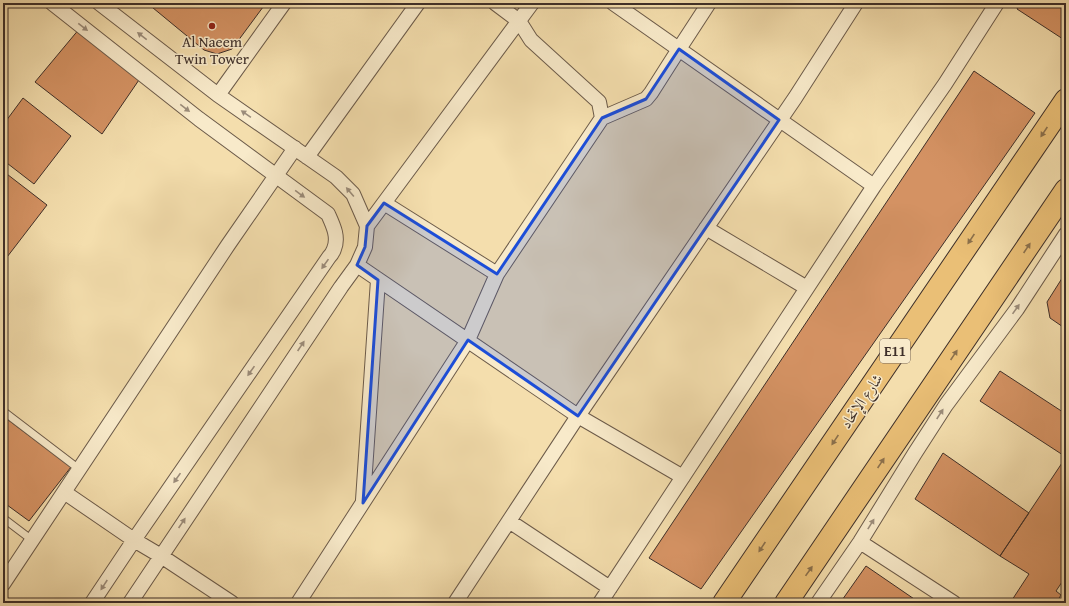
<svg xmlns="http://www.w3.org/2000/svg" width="1069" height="606" viewBox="0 0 1069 606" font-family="'Gentium Book Plus',Amiri,serif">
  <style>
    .building { fill: #d49263; stroke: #3e2f29 }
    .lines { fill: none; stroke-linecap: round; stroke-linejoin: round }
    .lane-casing { stroke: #6c5b4a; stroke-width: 9 }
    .street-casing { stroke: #6c5b4a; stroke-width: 16 }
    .primary-casing { stroke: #3e2f29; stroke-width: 24 }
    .lane { stroke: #f8eaca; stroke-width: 7 }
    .street { stroke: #f8eaca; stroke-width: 14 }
    .primary { stroke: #eabf76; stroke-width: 22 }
    .oneway { fill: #9b8c7a }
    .oneway2 { fill: #8b704c }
    .marked { fill: #1d4ed8; fill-opacity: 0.2; stroke: #1d4ed8; stroke-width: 3; stroke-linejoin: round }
    .poi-dot { fill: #8f2418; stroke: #f8eaca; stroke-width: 1.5 }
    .labels { text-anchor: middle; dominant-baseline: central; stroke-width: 3; stroke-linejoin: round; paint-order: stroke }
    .shield { fill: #f8eaca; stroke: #766759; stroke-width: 1 }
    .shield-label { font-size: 14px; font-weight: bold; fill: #3e2f29 }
    .poi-label { font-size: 15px; fill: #3e2f29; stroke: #f8eaca }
    .street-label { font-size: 15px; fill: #3e2f29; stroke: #f8eaca }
  </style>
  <rect width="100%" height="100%" fill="#f4dead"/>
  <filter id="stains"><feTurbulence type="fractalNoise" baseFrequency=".005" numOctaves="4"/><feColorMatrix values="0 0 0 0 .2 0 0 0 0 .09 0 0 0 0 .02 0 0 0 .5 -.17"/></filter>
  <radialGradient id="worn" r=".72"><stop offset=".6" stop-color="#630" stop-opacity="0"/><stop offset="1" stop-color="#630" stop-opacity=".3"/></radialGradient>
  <path class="building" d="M 147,3 L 266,3 L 232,49 L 217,54 L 204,50 Z
    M 1020,3 L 1066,3 L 1066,41 L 1017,9 Z
    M 80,28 L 141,77 L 102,134 L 35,82 Z
    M 974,71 L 1035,113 L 701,589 L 649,558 Z
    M 23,98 L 71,136 L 34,184 L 3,160 L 3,125 Z
    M 3,171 L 47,205 L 4,261 L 3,260 Z
    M 1066,272 L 1066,329 L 1050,318 L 1047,302 Z
    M 1000,371 L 1066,414 L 1066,576 L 1056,591 L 1061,595 L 1056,603 L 1017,603 L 1012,600 L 1029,574 L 1000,556 L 1066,457 L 980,401 Z
    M 3,416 L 71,467 L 29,521 L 3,502 Z
    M 943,453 L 1029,513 L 1000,556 L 915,499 Z
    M 866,566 L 920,603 L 840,603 Z"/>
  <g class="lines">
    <defs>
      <path id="lane" d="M 3,411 L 79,469
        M 3,518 L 32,540"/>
      <path id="street" d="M 52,3 L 199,119 L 328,214 C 333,225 339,237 334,249 C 333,252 331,255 329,257 L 134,540 L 92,603
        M 99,3 L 218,95 L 336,177 L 353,194 L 367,226 L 365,247 L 357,265 L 341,287 L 130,603
        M 495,3 L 519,21 L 531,40 L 599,102 L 602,118
        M 613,3 L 874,186
        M 218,95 L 284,3
        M 307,157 L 418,3
        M 384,203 L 497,274
        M 367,226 L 532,3
        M 706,228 L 807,288
        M 357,265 L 578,416 L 683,477
        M 64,492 L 134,540 L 161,556 L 232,603
        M 363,500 L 378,280
        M 509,521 L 610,588
        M 860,542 L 954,603
        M 3,584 L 228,245 L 295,148
        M 298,603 L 468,340 L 497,274 L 602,118 L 646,99 L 651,93 L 679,49 L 709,3
        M 455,603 L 578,416 L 795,98 L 856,3
        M 600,603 L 874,186 L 945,84 L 997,3
        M 818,603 L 860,542 L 915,453 L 946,405 L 1017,309 L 1066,234"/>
      <path id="primary" d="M 724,603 L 1066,100
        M 786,603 L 1066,190"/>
    </defs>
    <use href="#lane" class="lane-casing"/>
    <use href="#street" class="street-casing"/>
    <use href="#primary" class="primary-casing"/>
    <use href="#lane" class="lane"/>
    <use href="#street" class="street"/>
    <use href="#primary" class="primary"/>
  </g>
  <defs><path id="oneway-solid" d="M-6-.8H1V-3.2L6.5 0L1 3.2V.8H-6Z"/></defs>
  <g class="oneway">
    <use href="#oneway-solid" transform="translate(83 27) rotate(38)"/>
    <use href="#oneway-solid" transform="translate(142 36) rotate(-142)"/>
    <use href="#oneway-solid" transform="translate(185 108) rotate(38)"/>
    <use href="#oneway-solid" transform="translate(246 114) rotate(-145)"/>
    <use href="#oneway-solid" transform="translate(350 192) rotate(-130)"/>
    <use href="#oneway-solid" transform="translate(300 194) rotate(36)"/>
    <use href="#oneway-solid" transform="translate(325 264) rotate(125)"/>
    <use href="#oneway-solid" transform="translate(1016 309) rotate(-55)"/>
    <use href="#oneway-solid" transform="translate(301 346) rotate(-56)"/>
    <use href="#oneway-solid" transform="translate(251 371) rotate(125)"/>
    <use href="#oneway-solid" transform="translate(940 414) rotate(-57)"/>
    <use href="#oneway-solid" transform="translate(177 478) rotate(125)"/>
    <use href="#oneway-solid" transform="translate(182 523) rotate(-56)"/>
    <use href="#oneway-solid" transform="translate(871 524) rotate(-58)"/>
    <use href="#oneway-solid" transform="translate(104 585) rotate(123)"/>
  </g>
  <g class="oneway2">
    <use href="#oneway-solid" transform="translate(1044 132) rotate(124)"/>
    <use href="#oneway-solid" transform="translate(971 239) rotate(124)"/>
    <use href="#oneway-solid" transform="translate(1027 248) rotate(-56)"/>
    <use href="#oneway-solid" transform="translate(954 355) rotate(-56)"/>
    <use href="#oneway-solid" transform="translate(835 440) rotate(124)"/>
    <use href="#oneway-solid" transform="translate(881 463) rotate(-56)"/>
    <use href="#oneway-solid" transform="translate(762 547) rotate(124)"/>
    <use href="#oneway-solid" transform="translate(809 571) rotate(-55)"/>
  </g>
  <path class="marked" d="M 679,49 L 779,120 L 578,416 L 468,340 L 363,503 L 378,280 L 357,265 L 365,247 L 367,226 L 384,203 L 497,274 L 602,118 L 646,99 Z"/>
  <circle class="poi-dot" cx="212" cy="26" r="4"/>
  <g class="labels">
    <rect class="shield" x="880" y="339" width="30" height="24" rx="3"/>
    <g class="shield-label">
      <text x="895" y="351">E11</text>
    </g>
    <g class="poi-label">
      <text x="212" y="41">Al Naeem<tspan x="212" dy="17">Twin Tower</tspan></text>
    </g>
    <g class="street-label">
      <text transform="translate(861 401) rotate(-56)">شارع الإتحاد</text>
    </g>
  </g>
  <rect width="1069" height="606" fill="none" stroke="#f4dead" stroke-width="16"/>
  <rect x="4" y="4" width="1061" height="598" fill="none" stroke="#3e2f29" stroke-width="2"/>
  <rect x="8" y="8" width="1053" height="590" fill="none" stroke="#3e2f29"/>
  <rect width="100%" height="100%" filter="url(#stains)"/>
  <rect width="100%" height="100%" fill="url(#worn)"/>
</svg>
